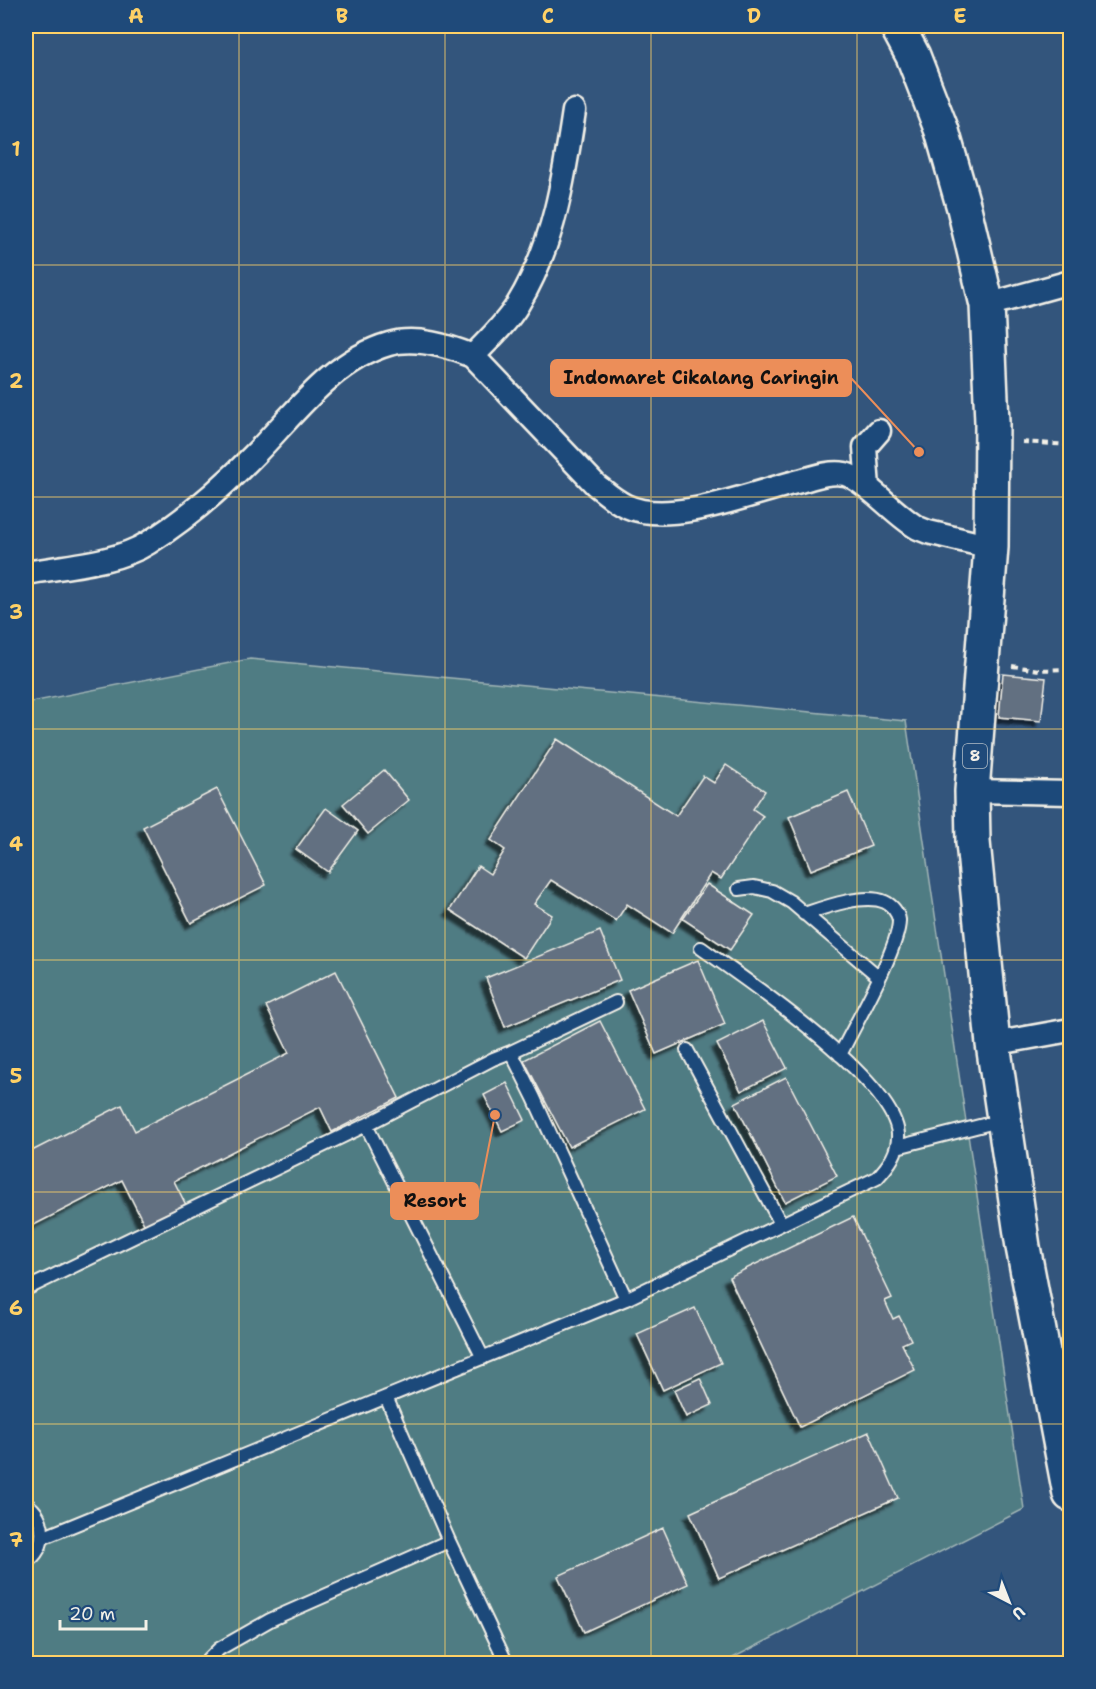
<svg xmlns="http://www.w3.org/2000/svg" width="1096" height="1689" viewBox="0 0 1096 1689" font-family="'Shantell Sans',sans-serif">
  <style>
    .green { fill: #507b83; stroke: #a2b6b6; stroke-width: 1.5 }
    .building { fill: #626f81; stroke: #f4f1e8; stroke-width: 1.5; filter: url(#shadow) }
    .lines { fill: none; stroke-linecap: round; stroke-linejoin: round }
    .service-casing { stroke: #f4f1e8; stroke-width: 16 }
    .minor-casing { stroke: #f4f1e8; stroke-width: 27 }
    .trunk-casing { stroke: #f4f1e8; stroke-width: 38 }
    .path { stroke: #f4f1e8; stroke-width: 4; stroke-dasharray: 6 4.5; stroke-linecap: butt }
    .service { stroke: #1f4a7a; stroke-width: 12 }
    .minor { stroke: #1f4a7a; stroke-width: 22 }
    .trunk { stroke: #1f4a7a; stroke-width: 33 }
    .grid { fill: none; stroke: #ffd166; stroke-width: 1.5; stroke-opacity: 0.55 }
    .labels { text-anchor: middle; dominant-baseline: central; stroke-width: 6; stroke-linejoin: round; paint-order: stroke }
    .shield { fill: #1f4a7a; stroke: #b4bfc7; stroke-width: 1.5 }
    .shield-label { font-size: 15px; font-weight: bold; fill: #f4f1e8 }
    .leader { fill: none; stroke: #ec8e59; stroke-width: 2 }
    .callout-dot { fill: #ec8e59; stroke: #1f4a7a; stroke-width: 2 }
    .callout { fill: #ec8e59; stroke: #ec8e59; stroke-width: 2 }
    .callout-label { font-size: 18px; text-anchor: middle; font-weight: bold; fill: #111 }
    .neatline { fill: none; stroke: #ffd166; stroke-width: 2 }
    .grid-label { font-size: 20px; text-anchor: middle; font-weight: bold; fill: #ffd166 }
  </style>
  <defs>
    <filter id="shadow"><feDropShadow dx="-5.5" dy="5.5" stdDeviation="1.5" flood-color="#0009"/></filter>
  </defs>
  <rect width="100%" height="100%" fill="#33557c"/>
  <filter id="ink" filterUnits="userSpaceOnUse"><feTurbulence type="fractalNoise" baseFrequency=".0167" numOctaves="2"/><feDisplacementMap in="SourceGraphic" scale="12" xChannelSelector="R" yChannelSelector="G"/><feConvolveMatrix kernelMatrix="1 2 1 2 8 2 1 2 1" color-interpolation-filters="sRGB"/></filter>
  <g filter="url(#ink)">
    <path class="green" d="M 250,659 L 906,721 L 1024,1509 L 723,1663 L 26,1664 L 26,703 Z"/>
    <path class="building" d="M 1003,674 L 1046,678 L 1041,721 L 999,717 Z
      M 557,739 L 676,816 L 703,776 L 714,783 L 726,765 L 765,791 L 753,809 L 763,816 L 721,879 L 711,873 L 672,933 L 627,904 L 616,921 L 551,880 L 534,904 L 552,915 L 524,958 L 450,910 L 478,866 L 490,874 L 505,850 L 491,840 Z
      M 384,770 L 409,800 L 368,834 L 343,804 Z
      M 217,789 L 266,885 L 191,923 L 143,827 Z
      M 848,792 L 871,846 L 811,870 L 789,817 Z
      M 326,808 L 358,831 L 328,872 L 296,849 Z
      M 707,884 L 754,915 L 730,950 L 683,919 Z
      M 600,931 L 620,980 L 505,1027 L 486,978 Z
      M 698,960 L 725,1024 L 656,1054 L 628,990 Z
      M 336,971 L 399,1098 L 332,1132 L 320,1107 L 174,1181 L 186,1205 L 145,1226 L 122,1180 L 26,1229 L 26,1154 L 122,1105 L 135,1131 L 289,1053 L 266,1006 Z
      M 600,1021 L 645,1109 L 569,1147 L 524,1060 Z
      M 763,1021 L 787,1068 L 741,1091 L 717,1044 Z
      M 786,1077 L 837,1176 L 785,1202 L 735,1103 Z
      M 507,1083 L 525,1120 L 502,1131 L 484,1095 Z
      M 853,1217 L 892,1298 L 885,1301 L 893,1319 L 899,1316 L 911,1340 L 902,1344 L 915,1370 L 800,1427 L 729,1277 Z
      M 695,1308 L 721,1363 L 663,1390 L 637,1334 Z
      M 700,1378 L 712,1405 L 686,1417 L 674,1390 Z
      M 869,1432 L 898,1498 L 719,1578 L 690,1513 Z
      M 663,1528 L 688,1584 L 584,1632 L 558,1576 Z"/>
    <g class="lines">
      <defs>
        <path id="service" d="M 739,889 L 754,887 L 772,891 L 791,902 L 879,977
          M 804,914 C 825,907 864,893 885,902 C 892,905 898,913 899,920 C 900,947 853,1028 840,1055
          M 687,1050 L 781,1224
          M 511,1052 L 616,1002
          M 366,1125 L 483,1358
          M 897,1147 L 1003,1120
          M 26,1289 L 366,1125 L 493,1059 L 511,1052 L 534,1098 L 626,1299
          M 386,1397 L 449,1541 L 507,1664
          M 26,1504 C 47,1516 48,1550 26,1562
          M 42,1538 L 626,1299 L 877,1178 C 889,1165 899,1152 898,1134 C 894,1080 745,979 701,948
          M 204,1664 L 219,1649 L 270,1620 L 449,1541"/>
        <path id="minor" d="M 987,305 L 1070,282
          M 473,356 C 489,339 506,324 518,304 C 554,245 564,178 574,111
          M 868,488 L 865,447 L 879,431
          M 26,573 C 63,566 117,563 148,543 C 188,518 224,486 256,453 C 295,413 333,360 389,344 C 416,336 448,346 473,356 L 596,485 C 606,493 615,501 626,506 C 671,527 753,492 800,481 C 814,477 830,471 845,474 C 865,479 896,516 918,528 L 928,532 L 991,547
          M 972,791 L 1070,793
          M 993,1044 L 1070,1030"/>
        <path id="trunk" d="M 897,26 L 913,56 L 942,131 L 964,208 L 987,305 L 992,422 L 991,547 L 972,791 L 973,842 L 993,1044 L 1023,1247 L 1070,1494"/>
      </defs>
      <use href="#service" class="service-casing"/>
      <use href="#minor" class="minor-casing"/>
      <use href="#trunk" class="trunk-casing"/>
      <path class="path" d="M 1022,442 L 1070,445
        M 1012,666 L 1039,670 L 1070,669"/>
      <use href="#service" class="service"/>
      <use href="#minor" class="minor"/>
      <use href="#trunk" class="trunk"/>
    </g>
  </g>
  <path class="grid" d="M 239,26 L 239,1664M 445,26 L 445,1664M 651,26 L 651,1664M 857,26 L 857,1664M 26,265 L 1070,265M 26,497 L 1070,497M 26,729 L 1070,729M 26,960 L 1070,960M 26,1192 L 1070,1192M 26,1424 L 1070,1424"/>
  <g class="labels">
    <rect class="shield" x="963" y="744" width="24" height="24" rx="4.5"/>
    <g class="shield-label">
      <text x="975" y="756">8</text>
    </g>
  </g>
  <path class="leader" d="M919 452L851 378M495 1115L478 1201"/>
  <g class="callout-dot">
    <circle cx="919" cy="452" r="6"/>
    <circle cx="495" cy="1115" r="6"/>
  </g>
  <g class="callout">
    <rect x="551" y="360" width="300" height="36" rx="6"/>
    <rect x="391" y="1183" width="87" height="36" rx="6"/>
  </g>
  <g class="callout-label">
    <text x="701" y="384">Indomaret Cikalang Caringin</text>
    <text x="435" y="1207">Resort</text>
  </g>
  <rect width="1096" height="1689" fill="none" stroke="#1f4a7a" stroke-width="66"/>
  <g transform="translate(1009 1602) rotate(138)" stroke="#1f4a7a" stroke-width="4.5" paint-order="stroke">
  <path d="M0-4.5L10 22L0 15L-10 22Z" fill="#f4f1e8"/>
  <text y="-9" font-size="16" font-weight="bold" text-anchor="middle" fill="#f4f1e8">U</text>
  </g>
  <path d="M60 1620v9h86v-9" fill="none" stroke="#f4f1e8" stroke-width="3"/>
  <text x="69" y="1620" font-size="18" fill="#f4f1e8" stroke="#1f4a7a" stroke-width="4.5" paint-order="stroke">20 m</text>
  <rect x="33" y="33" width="1030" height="1623" class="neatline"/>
  <g class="grid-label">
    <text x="136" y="23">A</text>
    <text x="342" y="23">B</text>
    <text x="548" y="23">C</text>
    <text x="754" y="23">D</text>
    <text x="960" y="23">E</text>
    <text x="16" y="156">1</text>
    <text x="16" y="388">2</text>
    <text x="16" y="619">3</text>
    <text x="16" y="851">4</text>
    <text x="16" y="1083">5</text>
    <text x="16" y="1315">6</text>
    <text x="16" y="1547">7</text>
  </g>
</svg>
